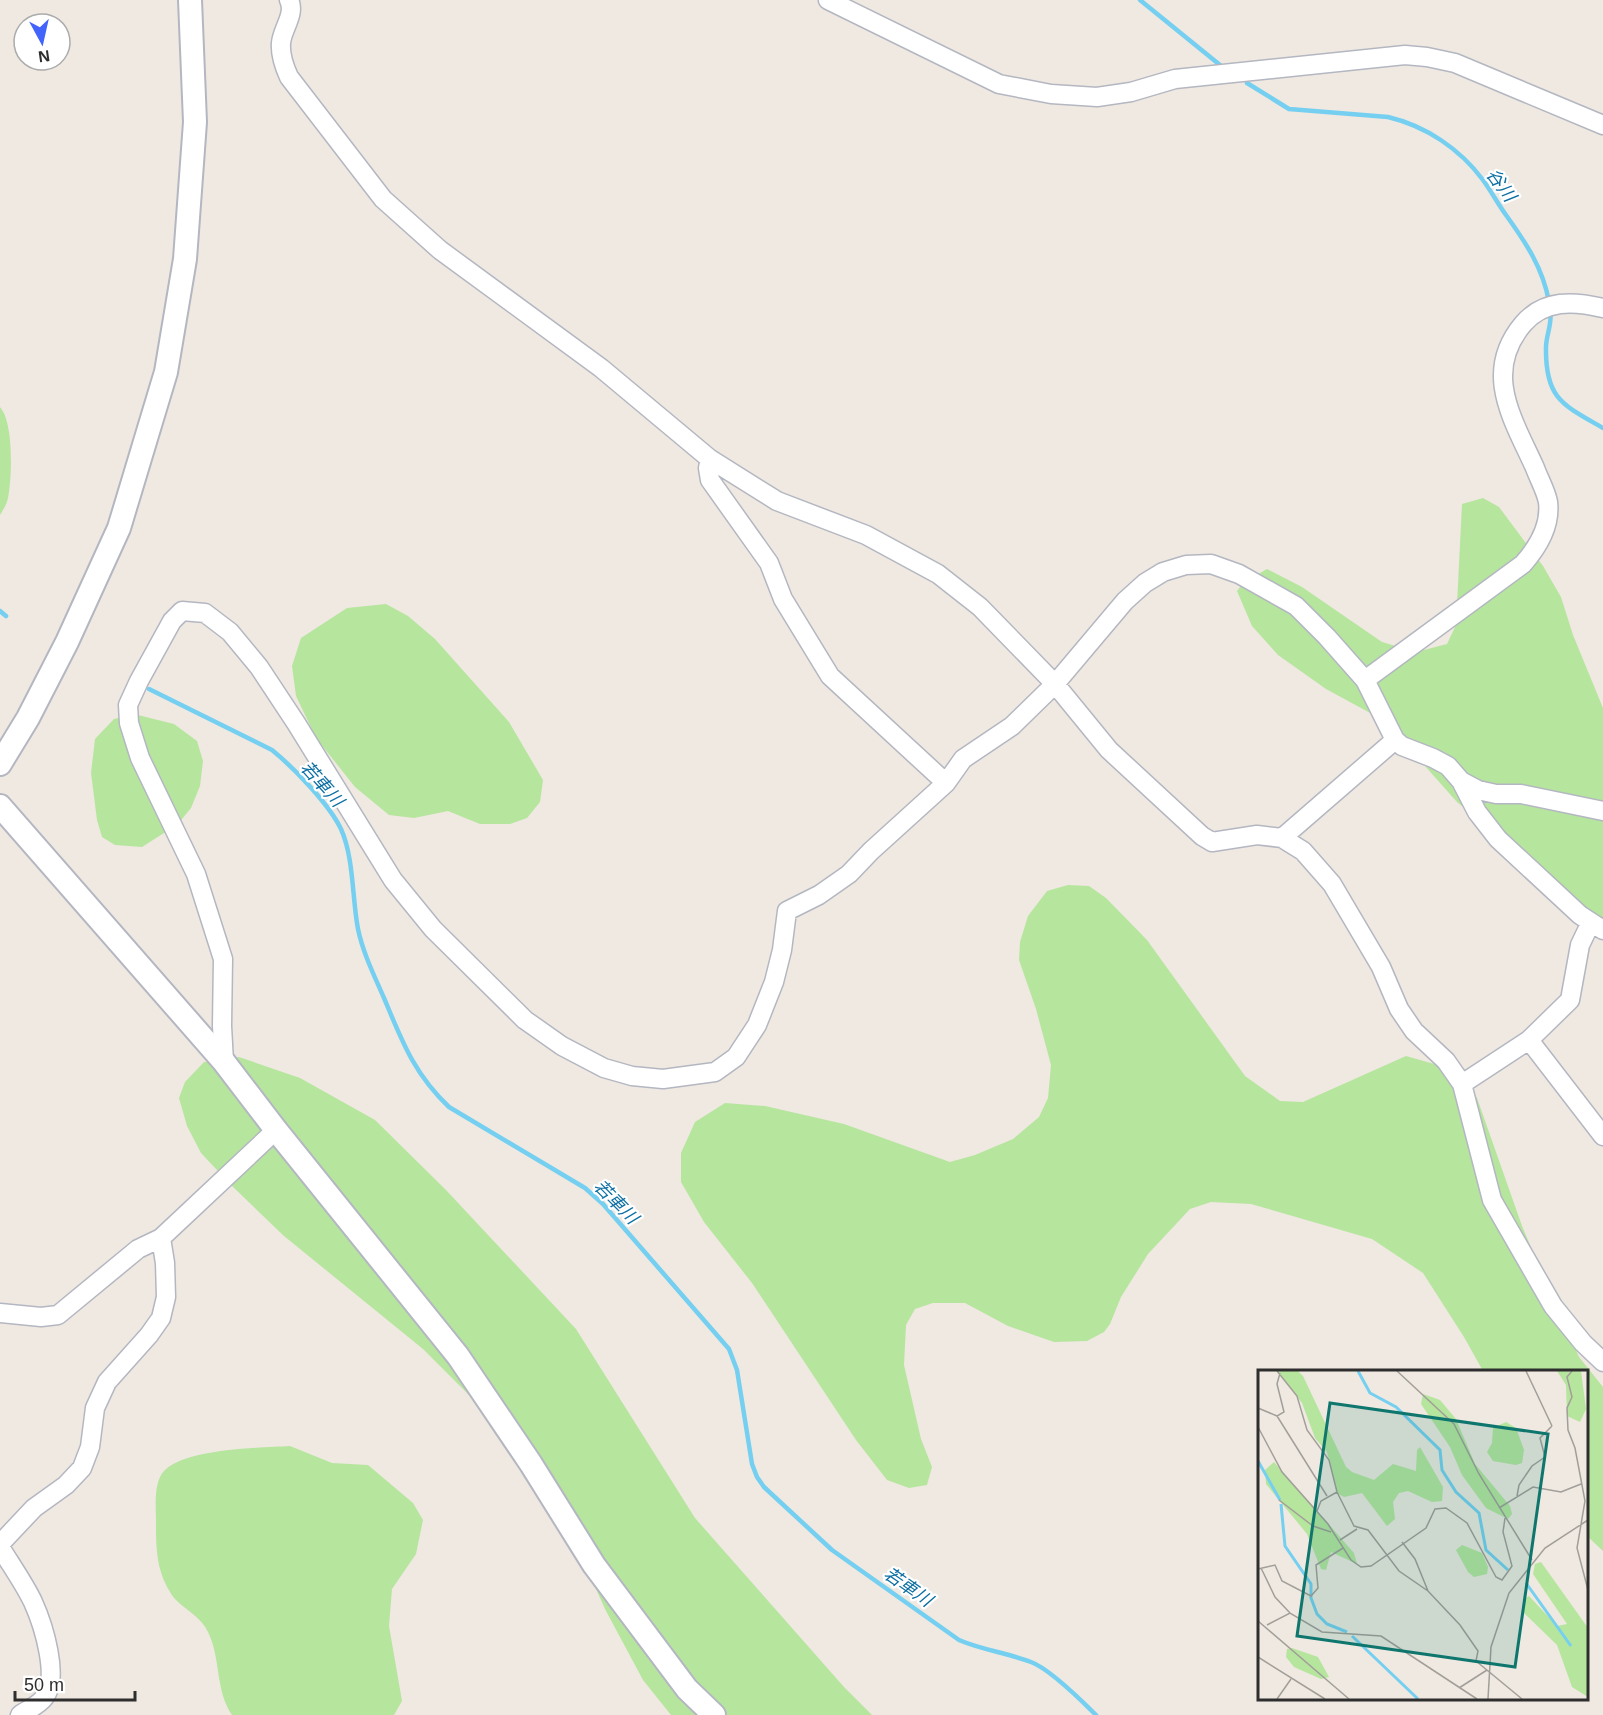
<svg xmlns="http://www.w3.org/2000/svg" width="1603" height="1715" viewBox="0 0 1603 1715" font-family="Arial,'Noto Sans JP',sans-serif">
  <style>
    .green { fill: #b6e59e }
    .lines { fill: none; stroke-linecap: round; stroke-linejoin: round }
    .stream { stroke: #75cff0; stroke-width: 4.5 }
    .minor-casing { stroke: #b4b7c1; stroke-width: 21 }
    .tertiary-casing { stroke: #b4b7c1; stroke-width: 26 }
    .minor { stroke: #fff; stroke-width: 18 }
    .tertiary { stroke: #fff; stroke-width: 22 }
    .labels { text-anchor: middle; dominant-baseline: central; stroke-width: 4.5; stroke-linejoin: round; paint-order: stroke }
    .water-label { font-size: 18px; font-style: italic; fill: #0d6fa3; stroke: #fff }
    .inset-river { fill: none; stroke: #75cff0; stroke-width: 3 }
    .inset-road { fill: none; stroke: #a29e99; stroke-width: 1.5 }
    .view { fill: #0f766e; fill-opacity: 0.15; stroke: #0f766e; stroke-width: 3 }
    .inset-edge { fill: none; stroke: #2e2e2e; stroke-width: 3 }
  </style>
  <rect width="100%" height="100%" fill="#efe9e1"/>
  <path class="green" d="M 0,407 C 14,423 12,477 8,498 C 7,504 3,510 0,515 Z
    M 1483,498 L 1499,507 L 1543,566 L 1561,597 L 1573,635 L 1603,708 L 1603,922 L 1457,802 L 1385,721 L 1326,689 L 1278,655 L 1252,626 L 1237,591 L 1243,583 L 1267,569 L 1302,587 L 1382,642 L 1416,652 L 1447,644 L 1456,625 L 1462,504 Z
    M 386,604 L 408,616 L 435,639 L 509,722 L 543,780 L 540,802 L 527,818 L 510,824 L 480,824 L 448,811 L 414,818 L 389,815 L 355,787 L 316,738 L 296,696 L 292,666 L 301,638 L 347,608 Z
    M 134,714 L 174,724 L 197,741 L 203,761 L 200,786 L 191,808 L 178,824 L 142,847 L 115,845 L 102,837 L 97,820 L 91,773 L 95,739 L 114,719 Z
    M 1068,885 L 1089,886 L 1106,898 L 1147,940 L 1245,1076 L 1280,1101 L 1303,1102 L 1406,1056 L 1459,1071 L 1477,1098 L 1522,1226 L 1554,1302 L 1579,1357 L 1603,1387 L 1603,1551 L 1587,1536 L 1586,1372 L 1483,1371 L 1464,1337 L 1423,1273 L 1372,1239 L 1251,1204 L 1211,1202 L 1190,1209 L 1148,1254 L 1121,1297 L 1110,1324 L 1104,1332 L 1087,1341 L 1054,1342 L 1008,1326 L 965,1303 L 933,1303 L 915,1309 L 906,1325 L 904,1365 L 921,1439 L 932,1467 L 927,1485 L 909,1488 L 887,1480 L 856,1440 L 752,1283 L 704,1222 L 681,1182 L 681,1153 L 695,1122 L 725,1103 L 765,1106 L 844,1124 L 950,1162 L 975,1155 L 1013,1139 L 1039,1117 L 1048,1098 L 1051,1065 L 1036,1009 L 1019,960 L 1020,942 L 1028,916 L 1047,891 Z
    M 239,1057 L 300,1078 L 375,1120 L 446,1190 L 576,1329 L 695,1518 L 844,1687 L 872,1715 L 671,1715 L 643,1680 L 605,1609 L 579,1551 L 497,1423 L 423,1349 L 284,1236 L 231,1185 L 201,1153 L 187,1126 L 179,1098 L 185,1082 L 204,1062 Z
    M 290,1446 L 332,1463 L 368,1465 L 413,1503 L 423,1520 L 416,1554 L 392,1589 L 389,1626 L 402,1701 L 394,1715 L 232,1715 C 215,1690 221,1658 208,1632 C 201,1617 187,1611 176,1600 C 170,1594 163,1580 161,1572 C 156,1557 156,1538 156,1522 C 156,1509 154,1490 160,1477 C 173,1448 261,1448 290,1446 Z"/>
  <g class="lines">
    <path class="stream" d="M 1140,0 L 1220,65
      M 1247,83 L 1289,109 L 1388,117 C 1426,126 1460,149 1483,180 C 1491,191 1498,204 1506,215 C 1526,243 1543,268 1549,302
      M 1550,310 C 1553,322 1546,335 1546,347 C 1545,399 1563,405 1603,428
      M 0,611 L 6,616
      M 149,689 L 272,750 C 294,768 329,804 341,829 C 354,858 352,898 358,929 C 363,953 374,975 384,998 C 402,1041 414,1074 449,1107 L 585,1188 L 603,1204 L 729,1349 L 737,1370 L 752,1464 L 757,1477 L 764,1487 L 832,1550 L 959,1640 C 982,1650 1008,1653 1031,1662 C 1050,1669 1081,1700 1096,1715"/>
    <defs>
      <path id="minor" d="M 289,0 C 296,14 282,29 281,43 C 280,55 284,66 289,77 L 383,199 L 440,250 L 601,368 L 710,459 L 777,501 L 866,535 L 938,574 L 980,607 L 1055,684 L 1109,750 L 1202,836 L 1212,842 L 1257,835 L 1282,838 L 1303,851 L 1332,884 L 1381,967 L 1399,1009 L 1414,1031 L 1446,1061 L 1462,1084 L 1492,1200 L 1553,1306 L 1583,1343 L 1603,1362
        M 828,0 L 999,84 L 1051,94 L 1097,97 L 1131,92 L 1175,79 L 1405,55 L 1427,57 L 1455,63 L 1603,125
        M 710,459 L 708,468 L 710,480 L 769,563 L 783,599 L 830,676 L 946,783
        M 1365,680 L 1523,564 C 1538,547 1551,526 1548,502 C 1546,491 1539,479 1535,468 C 1513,419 1482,373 1523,324 C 1544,299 1574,301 1603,308
        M 1461,781 L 1478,790 L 1496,794 L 1521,794 L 1603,811
        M 1282,838 L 1395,740
        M 1529,1040 L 1603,1136
        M 224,1062 L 222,1026 L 223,959 L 196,874 L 140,758 L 129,723 L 128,705 L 139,681 L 172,621 L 182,611 L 205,613 L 230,632 L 259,667 L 296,723 L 393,880 L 433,929 L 525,1020 L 562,1046 L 604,1068 L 632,1076 L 663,1079 L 715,1072 L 736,1057 L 757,1025 L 774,982 L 782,950 L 787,911 L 819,895 L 849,874 L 871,851 L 946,783 L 963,759 L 1012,726 L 1055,684 L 1125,601 L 1145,583 L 1163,572 L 1186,565 L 1211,564 L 1239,574 L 1296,606 L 1327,637 L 1365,680 L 1395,740 L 1402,746 L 1433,758 L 1448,766 L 1461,781 L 1477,812 L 1498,839 L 1580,915 L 1603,930
        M 1462,1084 L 1529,1040 L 1570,1000 L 1580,945 L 1591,922
        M 0,1313 L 41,1317 L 58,1315 L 138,1249 L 161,1238 L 276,1130
        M 0,1544 L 34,1508 L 66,1485 L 82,1468 L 90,1447 L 95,1408 L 107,1382 L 149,1335 L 161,1318 L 166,1297 L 165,1263 L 161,1238
        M 0,1547 C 11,1565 24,1583 33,1602 C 43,1624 61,1680 43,1699 C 37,1706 27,1710 20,1715"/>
      <path id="tertiary" d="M 0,764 L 28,718 L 67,642 L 119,528 L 166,372 L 185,259 L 195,122 L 190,0
        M 0,806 L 224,1062 L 276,1130 L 458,1356 L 531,1464 L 594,1565 L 687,1689 L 714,1715"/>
    </defs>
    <use href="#minor" class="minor-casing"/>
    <use href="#tertiary" class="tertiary-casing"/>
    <use href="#minor" class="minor"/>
    <use href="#tertiary" class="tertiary"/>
  </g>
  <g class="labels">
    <g class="water-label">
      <text transform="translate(1501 185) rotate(54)">谷川</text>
      <text transform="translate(322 784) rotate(48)">若車川</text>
      <text transform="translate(616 1202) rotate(45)">若車川</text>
      <text transform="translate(908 1587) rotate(35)">若車川</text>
    </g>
  </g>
  <g transform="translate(1258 1370)">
    <rect width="330" height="330" fill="#efe9e1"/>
    <path d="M 19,1 L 40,1 L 45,6 L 88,97 L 94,102 L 116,110 L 135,94 L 158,101 L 159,80 L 162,77 L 185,117 L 184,131 L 174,132 L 150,121 L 141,123 L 135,132 L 137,149 L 129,156 L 104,123 L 86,127 L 79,123 L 69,82 L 57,68 L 44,33 ZM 299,1 L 323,1 L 328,39 L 322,52 L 309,46 L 308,15 ZM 165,24 L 182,30 L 198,49 L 217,94 L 252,136 L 254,144 L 250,149 L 228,138 L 204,105 L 192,77 L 163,34 ZM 248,52 L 258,58 L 266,80 L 264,93 L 258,95 L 235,91 L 229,82 L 234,73 L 235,58 ZM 16,92 L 96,183 L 99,194 L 73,182 L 68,200 L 63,199 L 49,164 L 8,114 L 7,100 ZM 204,175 L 224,183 L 230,197 L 229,204 L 216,207 L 210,202 L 198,180 ZM 283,192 L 330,258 L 330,327 L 314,317 L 299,275 L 264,241 L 266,229 L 271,226 L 299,256 L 309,254 L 275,204 L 277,194 ZM 34,278 L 60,287 L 71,307 L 63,309 L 36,297 L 28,287 L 29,279 Z" fill="#b6e59e"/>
    <path class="inset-river" d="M 100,1 L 112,23 L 138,37 L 182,80 L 184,100 L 198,122 L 221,143 L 228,180 L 250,200M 0,91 L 22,130M 23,134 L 27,176 L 53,214 L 53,228 L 59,244 L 69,254 L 89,262M 268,213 L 313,276M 94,266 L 160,329"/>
    <path class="inset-road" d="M 19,1 L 39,26 L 49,60 L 71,90 L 79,122 L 96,156 L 110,160 L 141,201 L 170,221 L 202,255 L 220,281 L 218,291 L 264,329M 139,1 L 196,54 L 221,104 L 274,190M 268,1 L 294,56M 314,1 L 309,7 L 314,27 L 309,38 L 310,60 L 317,78 L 327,131 L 319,178 L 330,220M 22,3 L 19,14 L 26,42 L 19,46 L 69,126M 0,38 L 19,46M 0,57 L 24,102 L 70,154 L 93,190 L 103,197 L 113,196 L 168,158 L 177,139 L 188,138 L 209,153 L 238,207 L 244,210 L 254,196 L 245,162 L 247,148M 259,126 L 261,115 L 274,96 L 287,87 L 282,68 L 294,56M 21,130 L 55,156 L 73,162M 241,138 L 275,117 L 303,122 L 323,114M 59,141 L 63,131 L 79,122M 82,170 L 99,159M 144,172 L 157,189 L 170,221M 3,198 L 17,227 L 32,243M 0,199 L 17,195 L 24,211 L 53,226 L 60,218 L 58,195 L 85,178M 0,251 L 91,329M 9,255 L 32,243 L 64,262 L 123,266 L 219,329M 0,287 L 67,329M 201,318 L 229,300M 19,329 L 33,309M 230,329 L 233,277 L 251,223 L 287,178 L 330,150"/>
    <path class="view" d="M 72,33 L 290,64 L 257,297 L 39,266 Z"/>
    <rect width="330" height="330" class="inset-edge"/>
  </g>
  <g transform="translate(42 42) rotate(172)"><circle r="28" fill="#ffffff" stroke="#ababab" stroke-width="1.5"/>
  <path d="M0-4.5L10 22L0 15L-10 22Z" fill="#4264fb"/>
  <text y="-9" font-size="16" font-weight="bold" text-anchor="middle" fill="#2e2e2e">N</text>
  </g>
  <path d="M15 1691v9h120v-9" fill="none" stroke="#2e2e2e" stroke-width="3"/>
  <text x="24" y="1691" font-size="18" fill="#2e2e2e" stroke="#ffffff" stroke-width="4.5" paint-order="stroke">50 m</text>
</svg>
